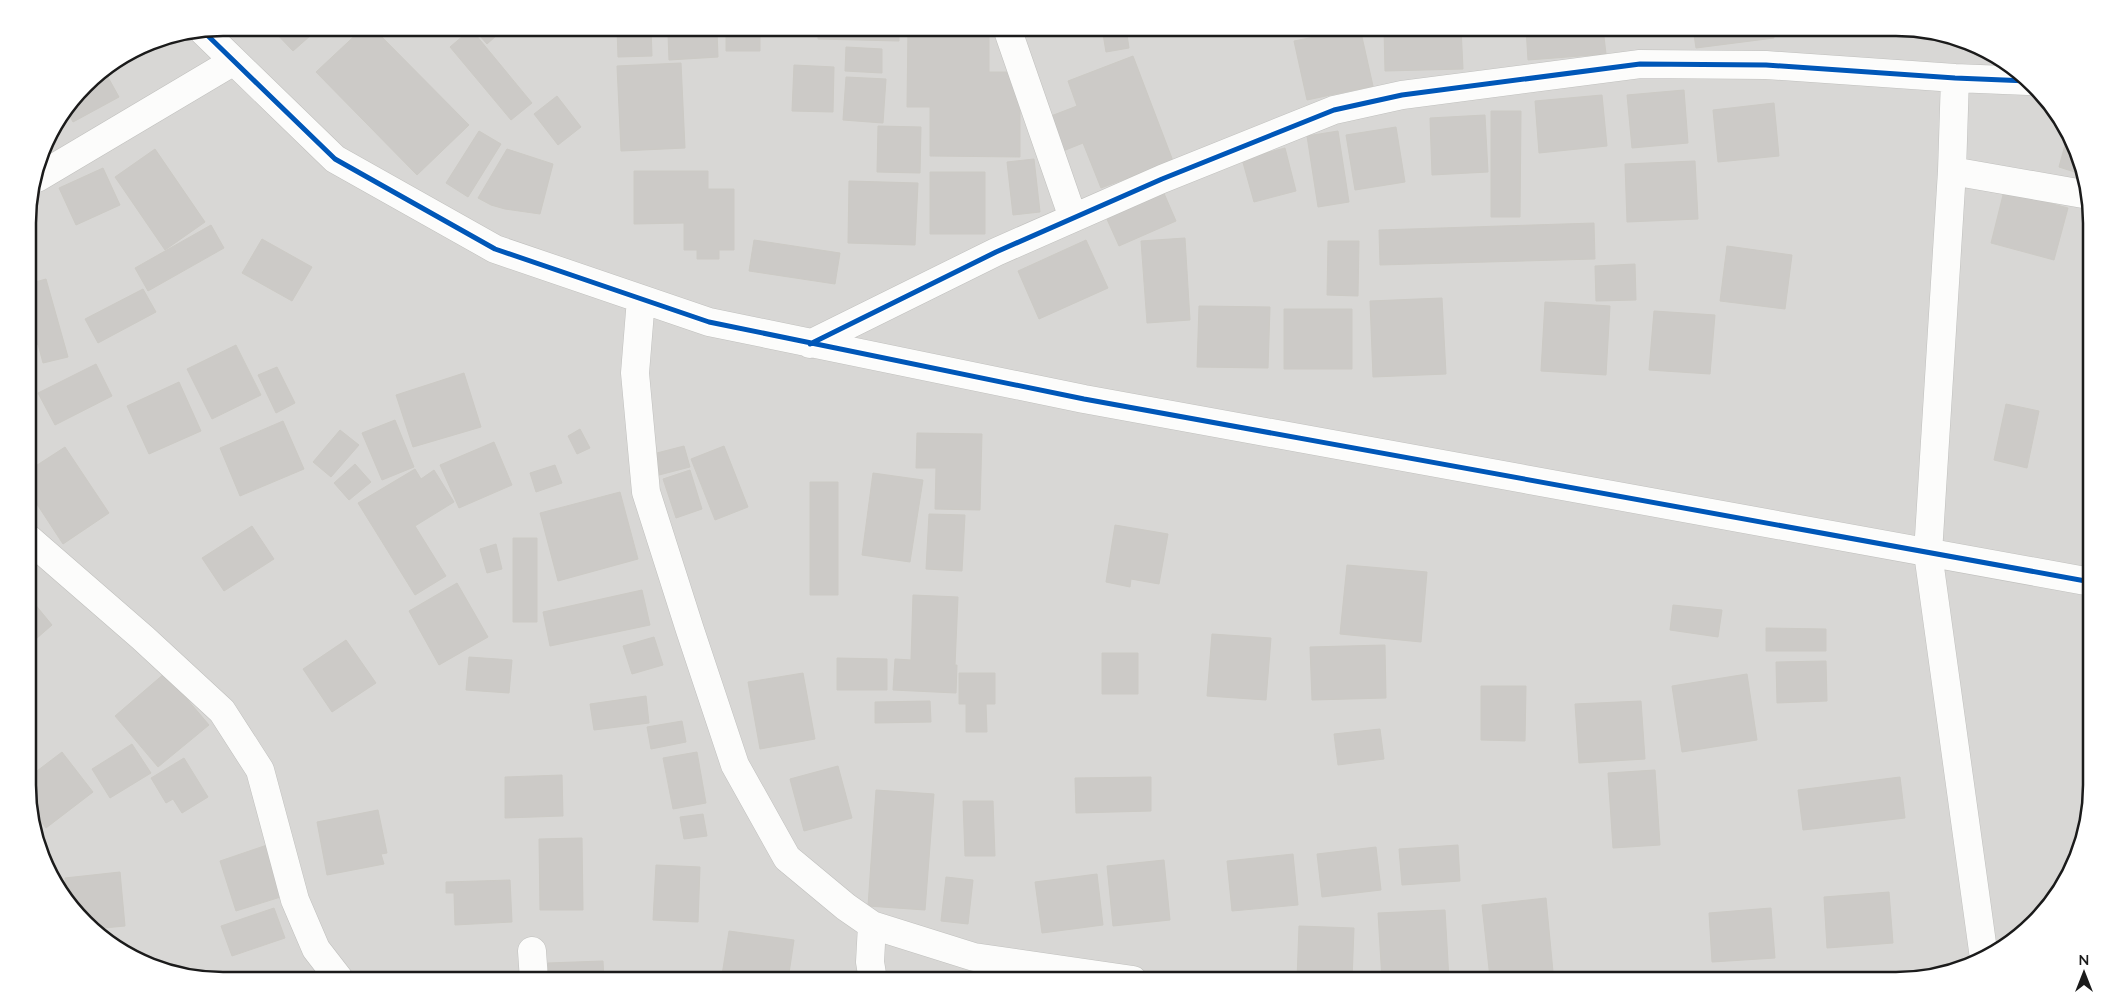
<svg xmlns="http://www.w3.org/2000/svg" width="2119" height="1008" viewBox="0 0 2119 1008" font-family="Lato,sans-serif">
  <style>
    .residential { fill: #d8d7d5 }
    .building { fill: #cccac7; stroke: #cccac5 }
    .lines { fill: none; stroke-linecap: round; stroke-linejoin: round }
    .minor-casing { stroke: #c0c0be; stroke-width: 29 }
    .minor { stroke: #fcfcfb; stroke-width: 28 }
    .cycleway-casing { stroke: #fff; stroke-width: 8 }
    .cycleway { stroke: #0057b8; stroke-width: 5 }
    .rim { fill: none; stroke: #1b1b1b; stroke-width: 2.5 }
  </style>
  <rect width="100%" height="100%" fill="#e9e8e4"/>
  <path class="residential" d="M 223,28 L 1896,28 L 1971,43 L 2015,68 L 2051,104 L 2077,149 L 2090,198 L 2091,785 L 2076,860 L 2043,914 L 2005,947 L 1959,970 L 1908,980 L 223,980 L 148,965 L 104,940 L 68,904 L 43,860 L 29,810 L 28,210 L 48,137 L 94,76 L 149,42 Z"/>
  <path class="building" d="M 271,28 L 319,28 L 293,51 Z
    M 363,28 L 373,28 L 469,125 L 417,175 L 316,72 Z
    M 473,28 L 505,28 L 487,44 Z
    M 550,28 L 585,28 L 585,34 L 550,33 Z
    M 617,28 L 651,28 L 652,56 L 618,57 Z
    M 726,28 L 760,28 L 760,51 L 726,51 Z
    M 818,28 L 899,28 L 899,41 L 818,39 Z
    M 908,28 L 989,28 L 989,72 L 1020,72 L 1020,157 L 930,156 L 930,107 L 907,107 Z
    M 1102,28 L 1126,28 L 1129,48 L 1106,52 Z
    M 1245,28 L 1259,28 L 1246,31 Z
    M 1360,28 L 1373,86 L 1307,100 L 1294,41 Z
    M 1384,28 L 1461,28 L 1463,69 L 1385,71 Z
    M 1526,28 L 1603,28 L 1606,54 L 1528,60 Z
    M 1693,28 L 1773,28 L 1774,38 L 1696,48 Z
    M 471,29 L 532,103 L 511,120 L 450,47 Z
    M 717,31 L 718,57 L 669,60 L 668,34 Z
    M 846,47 L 882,49 L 882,73 L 845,71 Z
    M 1133,56 L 1173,161 L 1101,188 L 1083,143 L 1063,151 L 1051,116 L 1077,106 L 1068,81 Z
    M 681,63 L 685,148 L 621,151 L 617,66 Z
    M 794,65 L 834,67 L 833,112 L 792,111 Z
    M 104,70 L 119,97 L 73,122 L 67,111 L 94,76 Z
    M 846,77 L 886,79 L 883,123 L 843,120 Z
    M 1684,90 L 1688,143 L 1632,148 L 1627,95 Z
    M 1602,95 L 1607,146 L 1539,153 L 1535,101 Z
    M 557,96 L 581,127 L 558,145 L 534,114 Z
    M 1774,103 L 1779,156 L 1718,162 L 1713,110 Z
    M 1491,111 L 1521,111 L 1520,217 L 1491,217 Z
    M 1485,115 L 1488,172 L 1432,175 L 1430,118 Z
    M 878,126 L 921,127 L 920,173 L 877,172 Z
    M 1396,127 L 1405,182 L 1355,190 L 1346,135 Z
    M 479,131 L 501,144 L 468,197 L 446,183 Z
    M 1338,131 L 1349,202 L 1318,207 L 1307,136 Z
    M 2068,134 L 2077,149 L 2084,175 L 2059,167 Z
    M 1285,148 L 1296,191 L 1254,202 L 1242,159 Z
    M 155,149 L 205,222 L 165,250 L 115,177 Z
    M 507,149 L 553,164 L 540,214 L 505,209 L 491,205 L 478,198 Z
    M 1034,159 L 1040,212 L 1013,215 L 1007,162 Z
    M 1695,161 L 1698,219 L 1627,222 L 1625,164 Z
    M 103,168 L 120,205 L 76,225 L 59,188 Z
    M 634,171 L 708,171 L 708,189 L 734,189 L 734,250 L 719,250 L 719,259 L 697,259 L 697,250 L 684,250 L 684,223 L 634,224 Z
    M 930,172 L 985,172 L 985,234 L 930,234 Z
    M 849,181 L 918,183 L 915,245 L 848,243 Z
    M 1163,191 L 1176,221 L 1119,246 L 1106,217 Z
    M 2004,191 L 2068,208 L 2054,260 L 1991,243 Z
    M 1594,223 L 1595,259 L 1380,265 L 1379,230 Z
    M 211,225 L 224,248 L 148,291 L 135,268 Z
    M 2090,236 L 2090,263 L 2086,263 Z
    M 1185,238 L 1190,320 L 1147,323 L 1141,241 Z
    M 262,239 L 312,267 L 292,301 L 242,273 Z
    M 754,240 L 840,253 L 835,284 L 749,271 Z
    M 1086,240 L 1108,288 L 1039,319 L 1018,271 Z
    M 1328,241 L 1359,241 L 1358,296 L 1327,295 Z
    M 1727,246 L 1792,255 L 1785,309 L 1720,301 Z
    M 1635,264 L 1636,300 L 1596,301 L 1595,266 Z
    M 46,279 L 68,357 L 43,363 L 38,344 L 29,347 L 28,343 L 28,328 L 32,327 L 28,313 L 28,284 Z
    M 143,289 L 156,312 L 98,343 L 85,319 Z
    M 1442,298 L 1446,374 L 1373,377 L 1370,301 Z
    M 1545,302 L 1610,306 L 1606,375 L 1541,371 Z
    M 1199,306 L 1270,307 L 1268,368 L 1197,367 Z
    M 1284,309 L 1352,309 L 1352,369 L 1284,369 Z
    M 1654,311 L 1715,315 L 1710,374 L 1649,370 Z
    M 236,345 L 261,395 L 212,419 L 187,369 Z
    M 96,364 L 112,396 L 55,425 L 38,393 Z
    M 277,367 L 295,403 L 276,413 L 258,375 Z
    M 464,373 L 481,427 L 413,447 L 396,395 Z
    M 179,382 L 201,431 L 149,454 L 127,406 Z
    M 2006,404 L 2039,411 L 2027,468 L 1994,460 Z
    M 395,420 L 414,467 L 382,480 L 362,433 Z
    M 283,421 L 304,469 L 240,496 L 220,448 Z
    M 580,429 L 590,448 L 577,454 L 568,436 Z
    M 340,430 L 359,445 L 331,477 L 313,462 Z
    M 917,433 L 982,434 L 980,510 L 935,509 L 936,468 L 916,468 Z
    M 494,442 L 512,485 L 459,508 L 440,465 Z
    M 684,446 L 690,467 L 659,475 L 653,454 Z
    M 724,446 L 748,507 L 715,520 L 691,459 Z
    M 65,447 L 109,513 L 63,544 L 29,492 L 28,471 Z
    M 355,464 L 371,482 L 349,500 L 334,483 Z
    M 555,465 L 562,483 L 536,492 L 530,473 Z
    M 415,469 L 421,479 L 434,470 L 454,502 L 415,526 L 446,576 L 415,595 L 358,503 Z
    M 690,470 L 702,509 L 676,518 L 663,479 Z
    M 873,473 L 923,480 L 910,562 L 862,555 Z
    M 810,482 L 838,482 L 838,595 L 810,595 Z
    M 620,492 L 638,559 L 558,581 L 540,513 Z
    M 929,514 L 965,515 L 962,571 L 926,569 Z
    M 1115,525 L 1168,534 L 1159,584 L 1131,579 L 1130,587 L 1106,582 Z
    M 252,526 L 274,559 L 224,591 L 202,558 Z
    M 513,538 L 537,538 L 537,622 L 513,622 Z
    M 496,544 L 502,569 L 487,573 L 480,549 Z
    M 1347,565 L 1427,572 L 1421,642 L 1340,634 Z
    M 457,583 L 488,637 L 439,665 L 409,611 Z
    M 642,590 L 650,625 L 550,646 L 543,612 Z
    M 913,595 L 958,597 L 955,665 L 957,665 L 956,693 L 893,690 L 895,659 L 911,660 Z
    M 29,597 L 52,625 L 29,645 Z
    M 1673,605 L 1722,610 L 1718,637 L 1670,630 Z
    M 1766,628 L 1826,629 L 1826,651 L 1766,651 Z
    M 1212,634 L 1271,638 L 1266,700 L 1207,696 Z
    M 654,637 L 663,665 L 632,674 L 623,646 Z
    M 346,640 L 376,683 L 332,712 L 303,669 Z
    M 1385,645 L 1386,698 L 1312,700 L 1310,647 Z
    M 1102,653 L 1138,653 L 1138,694 L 1102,694 Z
    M 469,657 L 512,660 L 509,693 L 466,690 Z
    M 837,658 L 887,659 L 887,690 L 837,690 Z
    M 1826,661 L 1827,701 L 1777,703 L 1776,662 Z
    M 165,673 L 209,725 L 158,767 L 115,716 Z
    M 803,673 L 815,739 L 760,749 L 748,682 Z
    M 959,673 L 995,673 L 995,704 L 986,704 L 987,732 L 966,732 L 966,704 L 959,704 Z
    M 1747,674 L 1757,740 L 1682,752 L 1672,686 Z
    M 1481,686 L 1526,686 L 1525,741 L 1481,740 Z
    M 646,696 L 649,723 L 594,730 L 590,704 Z
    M 930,701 L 931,722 L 875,723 L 875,702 Z
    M 1641,701 L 1645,759 L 1579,763 L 1575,704 Z
    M 682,721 L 686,742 L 651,749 L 647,727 Z
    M 1380,729 L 1384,759 L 1338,765 L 1334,734 Z
    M 132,744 L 151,773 L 110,798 L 92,769 Z
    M 62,752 L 93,792 L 46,828 L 31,808 L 35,805 L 29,797 L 29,777 Z
    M 697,752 L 706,803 L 673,809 L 663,758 Z
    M 184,758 L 208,797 L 182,813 L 173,799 L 166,803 L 151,778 Z
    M 838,766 L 852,818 L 804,831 L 790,779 Z
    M 1655,770 L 1660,845 L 1613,848 L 1608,773 Z
    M 562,775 L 563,816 L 505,818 L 505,777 Z
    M 1151,777 L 1151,811 L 1076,813 L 1075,778 Z
    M 1900,777 L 1905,818 L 1803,830 L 1798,790 Z
    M 876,790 L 934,794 L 925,910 L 868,906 Z
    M 963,801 L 993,801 L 995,856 L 965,856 Z
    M 378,810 L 387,853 L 381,854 L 384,864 L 327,875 L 317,822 Z
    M 703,814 L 707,836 L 684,839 L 680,817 Z
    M 582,838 L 583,910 L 540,910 L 539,839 Z
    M 270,844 L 287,895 L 236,911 L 220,861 Z
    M 1458,845 L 1460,881 L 1402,885 L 1399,849 Z
    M 1376,847 L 1381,890 L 1322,897 L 1317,854 Z
    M 1293,854 L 1298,905 L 1232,911 L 1227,861 Z
    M 1164,860 L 1170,920 L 1113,926 L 1107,866 Z
    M 656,865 L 700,867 L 698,922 L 653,920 Z
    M 120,872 L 125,926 L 93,929 L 68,904 L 65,878 Z
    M 1097,874 L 1103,925 L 1042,933 L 1035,882 Z
    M 946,877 L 973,880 L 968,924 L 941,921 Z
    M 510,880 L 512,922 L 455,925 L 454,893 L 446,893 L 446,882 Z
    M 1889,892 L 1893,943 L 1827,948 L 1824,897 Z
    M 1546,898 L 1553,972 L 1490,978 L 1482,905 Z
    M 274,908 L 285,938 L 232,956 L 221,926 Z
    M 1771,908 L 1775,958 L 1712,962 L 1709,913 Z
    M 1445,910 L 1449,980 L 1382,980 L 1378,913 Z
    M 1299,926 L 1354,928 L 1352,980 L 1297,980 Z
    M 729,931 L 794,940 L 788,980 L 760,980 L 722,975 Z
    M 603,961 L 604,980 L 549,980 L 548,963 Z"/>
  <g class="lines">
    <defs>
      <path id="minor" d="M 1007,28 L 1073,218
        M 203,31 L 335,159 L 495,249 L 709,322 L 1084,399 L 2091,582
        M 1955,78 L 1952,171 L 1928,553 L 1984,958
        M 1952,171 L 2089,195
        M 37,178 L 234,61
        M 641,299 L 635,373 L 646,492 L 690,630 L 735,765 L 787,858 L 846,907 L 872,925 L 974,957 L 1133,980
        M 810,344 L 996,252 L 1162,179 L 1334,110 L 1402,95 L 1640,64 L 1766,65 L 1955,78 L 2028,81
        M 29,539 L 143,638 L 222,711 L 260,770 L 295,900 L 316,949 L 340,980
        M 872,925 L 870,962 L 873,980
        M 532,951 L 534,980"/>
    </defs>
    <use href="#minor" class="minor-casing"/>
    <use href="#minor" class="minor"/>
    <defs>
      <path id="cycleway" d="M 203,31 L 335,159 L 495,249 L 709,322 L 1084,399 L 2091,582
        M 810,344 L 996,252 L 1162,179 L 1334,110 L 1402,95 L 1640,64 L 1766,65 L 1955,78 L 2028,81"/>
    </defs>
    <use href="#cycleway" class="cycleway-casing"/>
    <use href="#cycleway" class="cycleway"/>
  </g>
  <path d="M0 0H2119V1008H0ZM223 36H1896A187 187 0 0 1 2083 223V785A187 187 0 0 1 1896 972H223A187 187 0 0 1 36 785V223A187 187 0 0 1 223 36Z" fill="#fff" fill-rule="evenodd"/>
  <path class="rim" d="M223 36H1896A187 187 0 0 1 2083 223V785A187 187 0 0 1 1896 972H223A187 187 0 0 1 36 785V223A187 187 0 0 1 223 36Z"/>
  <g transform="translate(2084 973)" stroke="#ffffff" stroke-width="4" paint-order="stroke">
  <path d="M0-4L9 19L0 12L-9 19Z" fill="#1b1b1b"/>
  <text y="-8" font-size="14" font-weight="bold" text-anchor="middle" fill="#1b1b1b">N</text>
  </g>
</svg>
